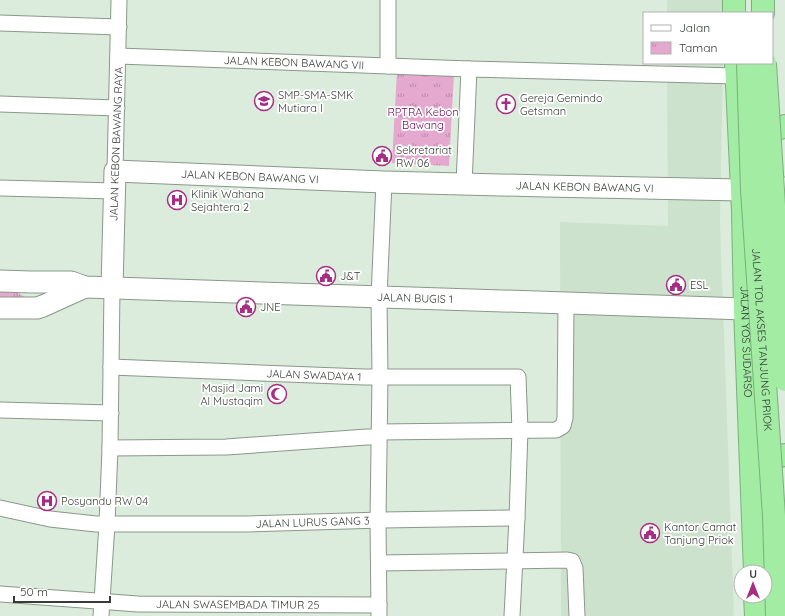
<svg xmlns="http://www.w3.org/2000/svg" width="785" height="616" viewBox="0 0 785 616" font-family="Quicksand,sans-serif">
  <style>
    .built { fill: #cde2cc }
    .park { fill: url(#park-tufts) }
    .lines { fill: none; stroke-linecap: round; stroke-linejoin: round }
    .street-casing { stroke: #899889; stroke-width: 17 }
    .secondary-casing { stroke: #899889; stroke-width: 23 }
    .highway-casing { stroke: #7caf7d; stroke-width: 24 }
    .street { stroke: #fff; stroke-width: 15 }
    .secondary { stroke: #fff; stroke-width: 21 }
    .highway { stroke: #a2eca3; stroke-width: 22 }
    .highway-bridge-casing { stroke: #7caf7d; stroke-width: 24; stroke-linecap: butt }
    .highway-bridge { stroke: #a2eca3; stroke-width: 22 }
    .labels { text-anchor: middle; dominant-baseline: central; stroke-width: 3.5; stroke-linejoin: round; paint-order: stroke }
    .street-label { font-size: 11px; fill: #363d36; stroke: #fff }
    .poi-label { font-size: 11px; fill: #363d36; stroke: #fff; text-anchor: start }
    .park-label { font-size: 11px; fill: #710c57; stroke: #fff }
  </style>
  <defs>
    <pattern id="park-tufts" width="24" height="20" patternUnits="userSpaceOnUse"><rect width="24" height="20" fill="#e5a8ce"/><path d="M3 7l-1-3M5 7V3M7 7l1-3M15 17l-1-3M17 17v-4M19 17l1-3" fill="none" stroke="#ba8aa8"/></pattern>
  </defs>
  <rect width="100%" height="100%" fill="#dcecdc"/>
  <path class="built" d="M 667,0 L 724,0 L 724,13 L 667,13 Z
    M 667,63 L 723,63 L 720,222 L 734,616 L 561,616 L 560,222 L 668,226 Z"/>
  <path class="park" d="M 397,71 L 454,74 L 449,166 L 392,163 Z
    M 0,290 L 12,290 L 29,299 L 0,299 Z"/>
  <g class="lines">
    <defs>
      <g id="street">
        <path d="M 0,23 L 119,27"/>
        <path id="s1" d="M 118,56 L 469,69 L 736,76"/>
        <path d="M 388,66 L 388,0"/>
        <path d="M 0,104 L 117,108"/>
        <path d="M 115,171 L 119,0"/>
        <path d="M 464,184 L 469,69"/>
        <path d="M 0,188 L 115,191"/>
        <path id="s2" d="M 111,367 L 364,377 L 518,377 L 520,430 L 517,518 L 512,616"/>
        <path d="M 0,410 L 111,413"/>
        <path d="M 379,432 L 556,430 L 563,426 L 565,418 L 566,303"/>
        <path d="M 110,448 L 226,447 L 367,437 L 379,437"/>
        <path id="s3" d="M 0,508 L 50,519 L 96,524 L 247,524 L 382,520 L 517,518"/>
        <path d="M 379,563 L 567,560 L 572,561 L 575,568 L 577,616"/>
        <path id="s4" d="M 0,594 L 138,604 L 379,605"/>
        <path d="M 101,616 L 107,524 L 110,448 L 112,288"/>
        <path d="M 379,616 L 378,520 L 380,377 L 379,297 L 384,182"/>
      </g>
      <g id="secondary">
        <path id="s5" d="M 0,281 L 31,282 L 71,282 L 85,287 L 745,309"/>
        <path id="s6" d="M 112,288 L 115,171 L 384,182 L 545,186 L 741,190 L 785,188"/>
        <path d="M 0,308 L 37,308 L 43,306 L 85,287"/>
      </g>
      <g id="highway">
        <path d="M 734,0 L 734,13"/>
        <path d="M 763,0 L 763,13"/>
        <path id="s7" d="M 736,63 L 743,211 L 745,309 L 755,572"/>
        <path d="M 752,127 C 763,132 774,131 785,126"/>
        <path d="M 753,445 C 762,454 773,457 785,455"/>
        <path d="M 755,596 L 756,616"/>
      </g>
    </defs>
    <use href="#street" class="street-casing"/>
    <use href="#secondary" class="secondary-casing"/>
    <use href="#highway" class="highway-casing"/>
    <use href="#street" class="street"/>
    <use href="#secondary" class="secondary"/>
    <use href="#highway" class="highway"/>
    <defs>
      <g id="highway-bridge">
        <path id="s8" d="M 748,63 L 752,190 L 774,516 L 777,616"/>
        <path d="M 765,63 L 785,380"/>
      </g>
    </defs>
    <use href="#highway-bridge" class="highway-bridge-casing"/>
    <use href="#highway-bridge" class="highway-bridge"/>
  </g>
  <defs>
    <symbol id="school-ring" viewBox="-11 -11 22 22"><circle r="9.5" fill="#fff" stroke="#a62d84" stroke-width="1.5"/><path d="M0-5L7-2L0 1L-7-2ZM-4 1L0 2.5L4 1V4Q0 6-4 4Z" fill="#a62d84"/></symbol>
    <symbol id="church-ring" viewBox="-11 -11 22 22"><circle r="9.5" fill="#fff" stroke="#a62d84" stroke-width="1.5"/><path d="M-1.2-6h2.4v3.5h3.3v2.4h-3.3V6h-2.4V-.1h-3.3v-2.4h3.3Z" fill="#a62d84"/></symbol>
    <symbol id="civic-ring" viewBox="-11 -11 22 22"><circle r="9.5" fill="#fff" stroke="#a62d84" stroke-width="1.5"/><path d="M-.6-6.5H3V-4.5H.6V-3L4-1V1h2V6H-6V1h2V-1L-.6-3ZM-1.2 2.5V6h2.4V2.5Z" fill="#a62d84"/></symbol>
    <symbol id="hospital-ring" viewBox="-11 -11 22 22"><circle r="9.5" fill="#fff" stroke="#a62d84" stroke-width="1.5"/><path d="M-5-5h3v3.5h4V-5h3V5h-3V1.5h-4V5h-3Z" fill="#a62d84"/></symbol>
    <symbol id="mosque-ring" viewBox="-11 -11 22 22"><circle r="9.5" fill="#fff" stroke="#a62d84" stroke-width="1.5"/><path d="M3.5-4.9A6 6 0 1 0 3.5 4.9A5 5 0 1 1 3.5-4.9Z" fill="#a62d84"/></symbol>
  </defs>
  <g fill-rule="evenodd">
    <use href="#school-ring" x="253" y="90" width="22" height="22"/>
    <use href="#church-ring" x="495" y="93" width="22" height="22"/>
    <use href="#civic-ring" x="371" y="145" width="22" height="22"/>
    <use href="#hospital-ring" x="166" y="189" width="22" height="22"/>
    <use href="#civic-ring" x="315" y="265" width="22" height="22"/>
    <use href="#civic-ring" x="665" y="274" width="22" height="22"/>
    <use href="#civic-ring" x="235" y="296" width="22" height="22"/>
    <use href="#mosque-ring" x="266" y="383" width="22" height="22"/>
    <use href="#hospital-ring" x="36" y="490" width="22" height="22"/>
    <use href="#civic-ring" x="639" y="522" width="22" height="22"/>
  </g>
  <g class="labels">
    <g class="street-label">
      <text stroke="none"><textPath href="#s1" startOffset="176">JALAN KEBON BAWANG VII</textPath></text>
      <text transform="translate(116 144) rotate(-88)">JALAN KEBON BAWANG RAYA</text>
      <text stroke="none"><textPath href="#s6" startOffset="252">JALAN KEBON BAWANG VI</textPath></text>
      <text stroke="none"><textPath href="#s6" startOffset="587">JALAN KEBON BAWANG VI</textPath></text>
      <text stroke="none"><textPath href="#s5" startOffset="416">JALAN BUGIS 1</textPath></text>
      <text stroke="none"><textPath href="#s8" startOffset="277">JALAN TOL AKSES TANJUNG PRIOK</textPath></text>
      <text stroke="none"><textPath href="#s7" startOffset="279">JALAN YOS SUDARSO</textPath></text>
      <text stroke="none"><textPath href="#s2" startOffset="203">JALAN SWADAYA 1</textPath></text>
      <text stroke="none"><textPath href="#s3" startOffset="314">JALAN LURUS GANG 3</textPath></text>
      <text stroke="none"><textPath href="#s4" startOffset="238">JALAN SWASEMBADA TIMUR 25</textPath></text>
    </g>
    <g class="poi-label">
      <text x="278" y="95">SMP-SMA-SMK<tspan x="278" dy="13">Mutiara I</tspan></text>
      <text x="520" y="98">Gereja Gemindo<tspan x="520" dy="13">Getsman</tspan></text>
      <text x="396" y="150">Sekretariat<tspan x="396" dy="13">RW 06</tspan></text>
      <text x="191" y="194">Klinik Wahana<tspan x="191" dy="13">Sejahtera 2</tspan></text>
      <text x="340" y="276">J&amp;T</text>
      <text x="690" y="285">ESL</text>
      <text x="260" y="307">JNE</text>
      <text x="263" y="388" text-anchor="end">Masjid Jami<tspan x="263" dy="13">Al Mustaqim</tspan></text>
      <text x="61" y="501">Posyandu RW 04</text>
      <text x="664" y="527">Kantor Camat<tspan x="664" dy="13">Tanjung Priok</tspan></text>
    </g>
    <g class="park-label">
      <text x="423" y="112">RPTRA Kebon<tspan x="423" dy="13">Bawang</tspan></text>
    </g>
  </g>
  <rect x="643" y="12" width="130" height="52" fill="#ffffff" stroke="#afb1af"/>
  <rect x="651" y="25" width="20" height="6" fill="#ffffff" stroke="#afb1af"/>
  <text x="679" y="32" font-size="12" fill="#363d36">Jalan</text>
  <rect x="651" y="42" width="20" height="12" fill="url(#park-tufts)" stroke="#afb1af"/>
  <text x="679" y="52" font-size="12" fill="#363d36">Taman</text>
  <g transform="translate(753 584)"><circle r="19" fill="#ffffff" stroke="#afb1af"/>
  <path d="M0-3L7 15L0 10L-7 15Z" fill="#a62d84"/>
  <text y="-6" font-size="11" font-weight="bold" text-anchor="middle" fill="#363d36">U</text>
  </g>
  <path d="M14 596v6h96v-6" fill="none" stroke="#363d36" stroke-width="2"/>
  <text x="20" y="596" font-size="12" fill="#363d36" stroke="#ffffff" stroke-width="3" paint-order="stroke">50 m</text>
</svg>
